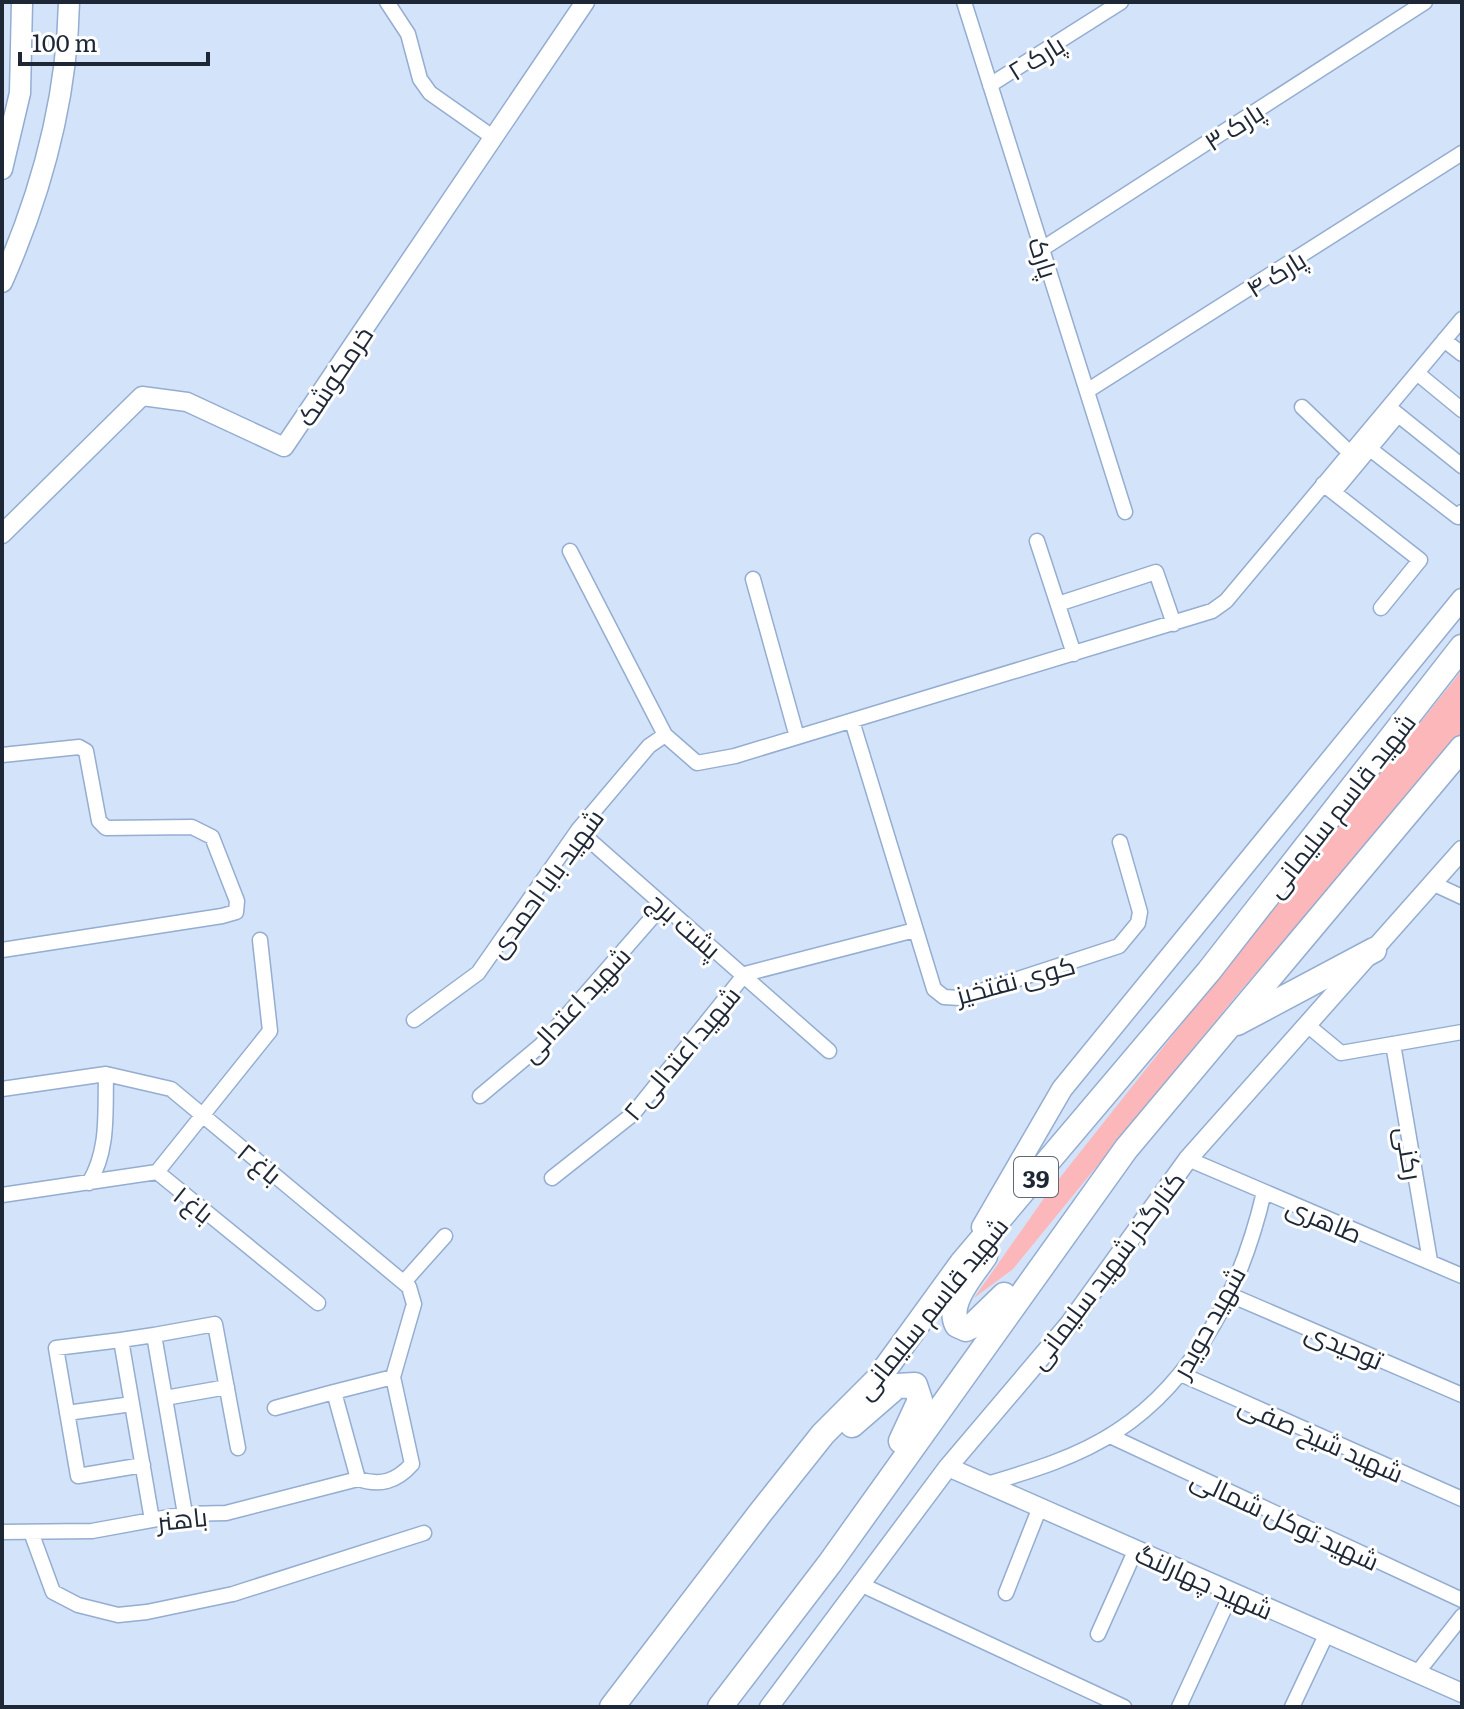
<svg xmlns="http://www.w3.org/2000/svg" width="1464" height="1709" viewBox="0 0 1464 1709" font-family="Literata,Cairo,serif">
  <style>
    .green { fill: #fbb7b9 }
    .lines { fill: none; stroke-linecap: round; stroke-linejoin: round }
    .minor-casing { stroke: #94add0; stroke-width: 17 }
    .tertiary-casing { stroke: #94add0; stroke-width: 21 }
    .secondary-casing { stroke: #94add0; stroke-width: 23 }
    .trunk-casing { stroke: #94add0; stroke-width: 27 }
    .minor { stroke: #fff; stroke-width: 14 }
    .tertiary { stroke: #fff; stroke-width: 18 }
    .secondary { stroke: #fff; stroke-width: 20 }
    .trunk { stroke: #fff; stroke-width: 24 }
    .labels { text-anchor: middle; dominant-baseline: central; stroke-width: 6; stroke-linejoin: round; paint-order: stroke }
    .shield { fill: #fff; stroke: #626872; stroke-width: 2 }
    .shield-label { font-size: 24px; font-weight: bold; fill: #1e2735 }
    .street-label { font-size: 26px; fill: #1e2735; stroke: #fff }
  </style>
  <rect width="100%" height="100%" fill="#d3e3f9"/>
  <path class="green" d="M 1462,670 L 1462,734 L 1236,996 L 1013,1269 L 974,1298 L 1047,1194 Z"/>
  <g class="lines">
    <defs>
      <path id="minor" d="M 387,2 L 408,34 L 420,79 L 430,93 L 494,138
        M 964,2 L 1125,512
        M 990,85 L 1121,2
        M 1042,249 L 1425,2
        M 1444,340 L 1462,354
        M 1417,373 L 1462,410
        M 1087,391 L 1462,153
        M 1302,407 L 1349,452
        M 1391,409 L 1462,466
        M 1370,449 L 1458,517 L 1462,512
        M 1323,484 L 1420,560 L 1381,608
        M 1334,492 L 1398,415
        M 1037,541 L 1074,654
        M 570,551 L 665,735 L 697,763 L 735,756 L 1212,611 L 1226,601 L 1462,319
        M 753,579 L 797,737
        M 1058,604 L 1156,572 L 1174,624
        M 852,721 L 934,989 L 944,997 L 960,998 L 1119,946 L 1138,923 L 1140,912 L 1120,842
        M 2,755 L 79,747 L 86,751 L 99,821 L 106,828 L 192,827 L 212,837 L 237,901 L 236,912 L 222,916 L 2,950
        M 578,830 L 829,1051
        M 1434,884 L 1462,897
        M 414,1020 L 478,973 L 578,830 L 649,746 L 665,735
        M 1306,1024 L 1341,1053 L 1462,1032
        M 1393,1044 L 1430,1261
        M 2,1089 L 106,1074 L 171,1089 L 409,1287 L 414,1304 L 393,1377 L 412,1464 C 396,1482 380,1486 358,1479 L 334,1392 L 393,1377
        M 480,1096 L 541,1045 L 663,905
        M 1188,1159 L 1462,1276
        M 157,1172 L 270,1031 L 260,940
        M 552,1178 L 633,1114 L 745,974 L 915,930
        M 89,1183 C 109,1150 105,1113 106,1074
        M 2,1195 L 157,1172 L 318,1303
        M 404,1282 L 445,1236
        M 1228,1294 L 1462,1395
        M 154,1335 L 215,1324 L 238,1448
        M 121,1340 L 56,1348 L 78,1476 L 143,1465
        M 1183,1375 L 1462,1499
        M 165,1398 L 227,1387
        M 275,1408 L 334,1392
        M 67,1413 L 132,1404
        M 1110,1436 L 1462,1600
        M 987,1484 C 1031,1471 1078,1457 1117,1431 C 1197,1379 1243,1283 1264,1192
        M 152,1520 L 121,1340 L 154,1335 L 185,1514
        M 2,1532 L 92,1531 L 185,1514 L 226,1513 L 358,1479
        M 31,1532 L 53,1592 L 78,1605 L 118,1615 L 147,1612 L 233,1594 L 424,1533
        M 860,1584 L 1124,1707
        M 1006,1593 L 1040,1507
        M 1098,1634 L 1136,1549
        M 1417,1673 L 1462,1616
        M 1179,1707 L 1232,1592
        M 1292,1707 L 1327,1633"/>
      <path id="tertiary" d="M 2,534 L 142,396 L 187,402 L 284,447 L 585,2
        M 948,1467 L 1462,1693
        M 769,1707 L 948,1467 L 1070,1323 L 1188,1159 L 1462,850"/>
      <path id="secondary" d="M 2,169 L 20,93 L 22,2
        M 2,282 C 41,194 67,99 69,2
        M 982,1227 L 1062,1089 L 1462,599"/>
      <path id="trunk" d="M 1237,1023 L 1374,950
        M 985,1256 C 973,1274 946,1303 957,1325 L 966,1329 L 972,1326 L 1004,1295
        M 852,1425 L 897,1386 L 915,1385 L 920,1400 L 901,1441
        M 612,1707 L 761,1512 L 823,1434 L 877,1380 L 962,1263 L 1209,971 L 1462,647
        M 720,1707 L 830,1563 L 1126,1149 L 1462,748"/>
    </defs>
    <use href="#minor" class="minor-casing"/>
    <use href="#tertiary" class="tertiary-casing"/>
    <use href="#secondary" class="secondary-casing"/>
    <use href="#trunk" class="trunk-casing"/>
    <use href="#minor" class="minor"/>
    <use href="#tertiary" class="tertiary"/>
    <use href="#secondary" class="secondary"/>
    <use href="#trunk" class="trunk"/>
  </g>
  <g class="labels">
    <rect class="shield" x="1014" y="1157" width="44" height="40" rx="6"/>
    <g class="shield-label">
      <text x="1036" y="1177">39</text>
    </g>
    <g class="street-label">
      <text transform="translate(1035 56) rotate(-32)">پارک ۲</text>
      <text transform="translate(1233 125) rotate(-33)">پارک ۳</text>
      <text transform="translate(1045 257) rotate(72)">پارک</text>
      <text transform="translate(1275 272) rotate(-32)">پارک ۴</text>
      <text transform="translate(333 375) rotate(-56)">خرمکوشک</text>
      <text transform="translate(1339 804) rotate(-52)">شهید قاسم سلیمانی</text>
      <text transform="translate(544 882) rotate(-54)">شهید بابا احمدی</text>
      <text transform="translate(686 924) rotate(41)">پشت برج</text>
      <text transform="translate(1015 978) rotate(-15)">کوی نفتخیز</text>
      <text transform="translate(574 1003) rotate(-47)">شهید اعتدالی</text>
      <text transform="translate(680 1052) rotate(-50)">شهید اعتدالی ۲</text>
      <text transform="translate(1411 1153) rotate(80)">رکنی</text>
      <text transform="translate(261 1162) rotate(40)">باغ ۲</text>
      <text transform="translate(195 1203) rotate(39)">باغ ۱</text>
      <text transform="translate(1325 1218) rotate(23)">طاهری</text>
      <text transform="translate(1105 1269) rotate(-53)">کنارگذر شهید سلیمانی</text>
      <text transform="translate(930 1307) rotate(-51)">شهید قاسم سلیمانی</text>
      <text transform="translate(1207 1321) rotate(-61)">شهید حویدر</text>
      <text transform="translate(1345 1344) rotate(23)">توحیدی</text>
      <text transform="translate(1322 1437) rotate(24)">شهید شیخ صفی</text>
      <text transform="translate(182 1517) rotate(-6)">باهنر</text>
      <text transform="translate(1286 1518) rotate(25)">شهید توکل شمالی</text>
      <text transform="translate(1205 1580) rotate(24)">شهید چهارلنگ</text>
    </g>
  </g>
  <rect width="1464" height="1709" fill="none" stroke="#1e2735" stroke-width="8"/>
  <path d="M20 52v12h188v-12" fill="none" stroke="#1e2735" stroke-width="4"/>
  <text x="32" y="52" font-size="24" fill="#1e2735" stroke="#ffffff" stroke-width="6" paint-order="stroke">100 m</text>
</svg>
